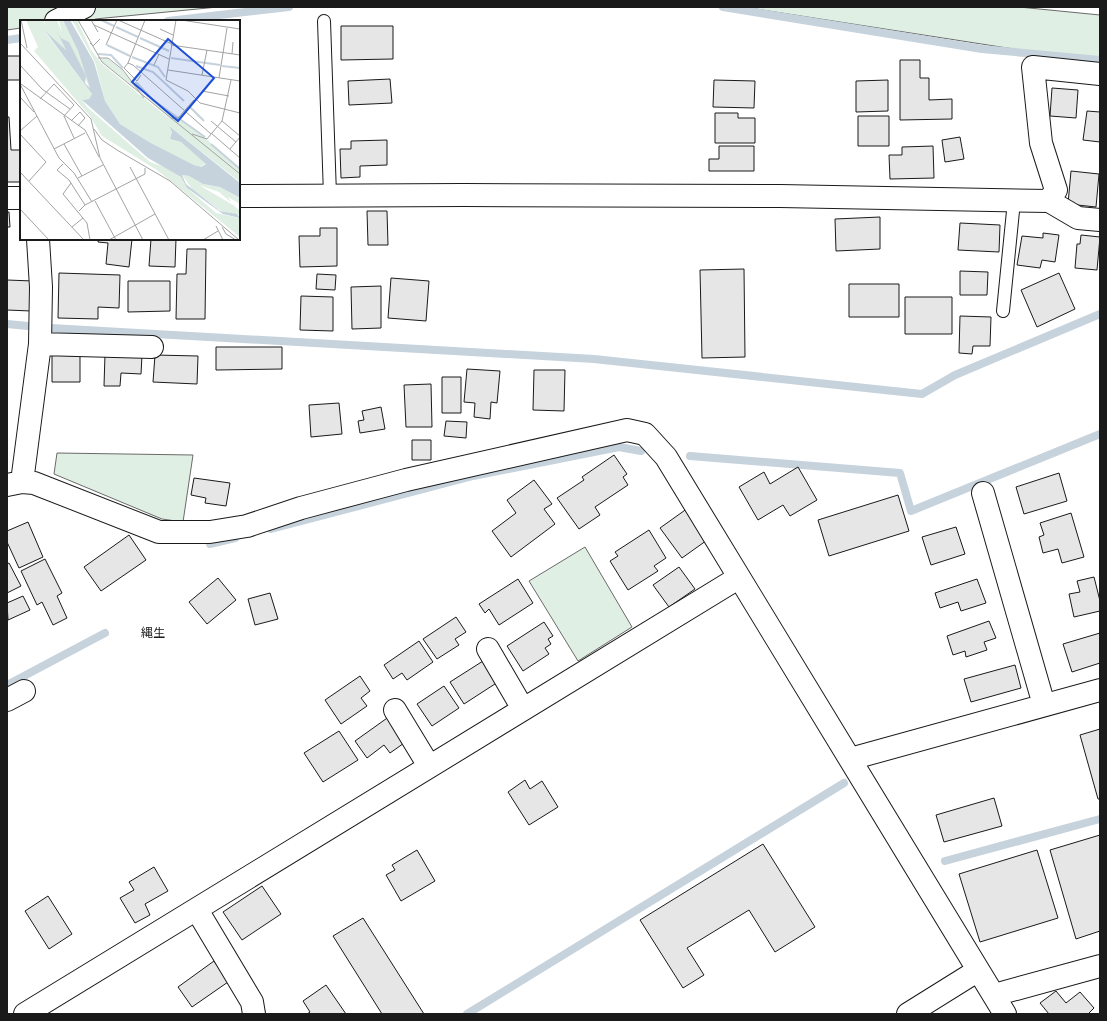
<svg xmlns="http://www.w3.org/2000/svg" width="1107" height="1021" viewBox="0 0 1107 1021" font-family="'Public Sans','Noto Sans JP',sans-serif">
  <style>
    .green { fill: #e0efe3; stroke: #6a6a6a }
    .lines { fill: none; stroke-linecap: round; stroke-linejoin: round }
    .stream { stroke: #c6d2dc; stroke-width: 8 }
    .building { fill: #e6e6e6; stroke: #1a1a1a }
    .service-casing { stroke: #1a1a1a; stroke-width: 14 }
    .minor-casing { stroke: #1a1a1a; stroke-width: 24 }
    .service { stroke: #fff; stroke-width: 12 }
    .minor { stroke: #fff; stroke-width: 22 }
    .labels { text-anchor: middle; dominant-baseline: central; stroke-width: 3; stroke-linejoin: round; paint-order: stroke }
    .quarter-label { font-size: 12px; fill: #1a1a1a; stroke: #fff }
    .inset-river { fill: none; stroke: #c6d2dc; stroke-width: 2 }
    .inset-road { fill: none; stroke: #a3a3a3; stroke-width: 1 }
    .view { fill: #1d4ed8; fill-opacity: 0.15; stroke: #1d4ed8; stroke-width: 2 }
    .inset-edge { fill: none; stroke: #1a1a1a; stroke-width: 2 }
  </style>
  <rect width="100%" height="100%" fill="#fff"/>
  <path class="green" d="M 7,7 L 218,7 L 95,19 L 95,21 L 21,21 L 21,28 L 7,30 Z
    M 743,7 L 1019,7 L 1100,15 L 1100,58 L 1033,52 Z
    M 57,453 L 193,455 L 183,522 L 162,519 L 54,474 Z
    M 585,547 L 632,627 L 578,661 L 529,581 Z"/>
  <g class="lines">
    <path class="stream" d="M 723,7 L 982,49 L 1100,60
      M 168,21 L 289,7
      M 7,40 L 21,38
      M 7,324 L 28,326
      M 51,328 L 594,359 L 922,394 L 955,375 L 1100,314
      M 690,456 L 900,473 L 911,511 L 1100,434
      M 271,529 L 473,476 L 619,447 L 641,451
      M 210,544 L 235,538
      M 7,685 L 105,633
      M 945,861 L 1100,819
      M 467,1014 L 844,783"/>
  </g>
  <path class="building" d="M 341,26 L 393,26 L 393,59 L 341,60 Z
    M 7,56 L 21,56 L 21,80 L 7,80 Z
    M 900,60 L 920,60 L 920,78 L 929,78 L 929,100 L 952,99 L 952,119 L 900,120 Z
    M 390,79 L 392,103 L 349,105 L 348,81 Z
    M 714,80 L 755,81 L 754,108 L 713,107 Z
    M 888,80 L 888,111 L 856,112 L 856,81 Z
    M 1052,88 L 1078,90 L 1076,118 L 1050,116 Z
    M 1087,111 L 1100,112 L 1100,142 L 1083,140 Z
    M 715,113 L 738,113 L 738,118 L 755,118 L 755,143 L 715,143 Z
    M 858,116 L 889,116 L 889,146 L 858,146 Z
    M 7,117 L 9,117 L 11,150 L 21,150 L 21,182 L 7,182 Z
    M 960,137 L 964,159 L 945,162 L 942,140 Z
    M 387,140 L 387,165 L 360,166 L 360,177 L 341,178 L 340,149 L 351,149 L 351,141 Z
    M 719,146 L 754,146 L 754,171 L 709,171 L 709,159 L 719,159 Z
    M 933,146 L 934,178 L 890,179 L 889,155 L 902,155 L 902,147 Z
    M 1071,171 L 1099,174 L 1096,207 L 1068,204 Z
    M 367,211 L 387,211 L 388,245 L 368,245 Z
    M 7,212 L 9,212 L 10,227 L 7,227 Z
    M 880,217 L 880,249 L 836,251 L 835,219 Z
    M 960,223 L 1000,225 L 999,252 L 958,250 Z
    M 320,228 L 337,228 L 337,266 L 300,267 L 299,236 L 320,236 Z
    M 1043,233 L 1059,235 L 1055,262 L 1042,260 L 1040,268 L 1017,265 L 1022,236 L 1043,238 Z
    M 1081,235 L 1100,237 L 1097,270 L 1075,268 L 1077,244 L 1080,244 Z
    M 98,239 L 132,239 L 129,267 L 106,264 L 108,243 L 98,242 Z
    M 151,239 L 176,239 L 175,267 L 149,266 Z
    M 187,249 L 206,249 L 205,319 L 176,319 L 177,274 L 186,274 Z
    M 744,269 L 745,357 L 702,358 L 700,270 Z
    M 960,271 L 988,272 L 987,295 L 960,295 Z
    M 59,273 L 120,275 L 119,308 L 98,307 L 98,319 L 58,318 Z
    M 1059,273 L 1075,309 L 1037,327 L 1021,290 Z
    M 317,274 L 336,275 L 335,290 L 316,289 Z
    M 391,278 L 429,281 L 426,321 L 388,318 Z
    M 7,280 L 33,281 L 31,311 L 7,310 Z
    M 128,281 L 170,281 L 170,311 L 128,312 Z
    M 849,284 L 899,284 L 899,317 L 849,317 Z
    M 381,286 L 381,328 L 352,329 L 351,287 Z
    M 301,296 L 333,297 L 333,331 L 300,330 Z
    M 905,297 L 952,297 L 952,334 L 905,334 Z
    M 960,316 L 991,317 L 990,346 L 973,346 L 972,354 L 959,353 Z
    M 216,347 L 282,347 L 282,369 L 216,370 Z
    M 105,354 L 142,355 L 141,374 L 121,373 L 120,386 L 104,386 Z
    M 52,355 L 80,356 L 80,382 L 52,382 Z
    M 155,355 L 198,356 L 197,384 L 153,382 Z
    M 467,369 L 500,371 L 497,403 L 491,402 L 490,419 L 474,417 L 475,403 L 464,402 Z
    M 534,370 L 565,370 L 564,411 L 533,410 Z
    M 442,377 L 461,377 L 461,413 L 442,413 Z
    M 431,384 L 432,427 L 406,427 L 404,385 Z
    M 339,403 L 342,434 L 311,437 L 309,405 Z
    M 381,407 L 385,429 L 360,433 L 358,421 L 364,420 L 362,411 Z
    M 446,421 L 467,422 L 466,438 L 444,436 Z
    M 412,440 L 431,440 L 431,460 L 412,460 Z
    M 614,455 L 627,474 L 623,477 L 628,485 L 595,507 L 600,515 L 579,529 L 557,498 L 584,480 L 582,477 Z
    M 798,467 L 817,500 L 790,516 L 783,505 L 758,520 L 739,487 L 764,472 L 770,484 Z
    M 1059,473 L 1067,501 L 1024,514 L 1016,487 Z
    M 194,478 L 230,483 L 226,506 L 205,503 L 206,498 L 191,495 Z
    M 534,480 L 552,504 L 544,509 L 555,524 L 511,557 L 492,531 L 516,513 L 507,500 Z
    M 898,495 L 909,531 L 829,556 L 818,520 Z
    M 688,508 L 710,538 L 682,558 L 660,528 Z
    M 1071,513 L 1084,557 L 1062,563 L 1058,549 L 1043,553 L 1039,537 L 1044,535 L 1040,523 Z
    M 28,522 L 43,557 L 19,568 L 7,542 L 7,531 Z
    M 956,527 L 965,554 L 931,565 L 922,537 Z
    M 649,530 L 666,558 L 654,566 L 658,571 L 628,590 L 610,561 L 618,556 L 615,552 Z
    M 129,535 L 146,560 L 101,591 L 84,567 Z
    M 45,559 L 62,593 L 57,596 L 67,618 L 53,625 L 42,602 L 37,605 L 21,571 Z
    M 9,563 L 21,586 L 7,593 L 7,564 Z
    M 679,567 L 695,589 L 669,607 L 653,585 Z
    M 1094,577 L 1100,601 L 1100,611 L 1074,617 L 1069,594 L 1080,592 L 1077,581 Z
    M 218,578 L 236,600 L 207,624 L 189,602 Z
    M 518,579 L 533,603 L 499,625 L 489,609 L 485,613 L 479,604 Z
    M 977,579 L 986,603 L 961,611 L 958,602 L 940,608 L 935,593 Z
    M 270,593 L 278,619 L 255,625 L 248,599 Z
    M 23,596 L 30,610 L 8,620 L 7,603 Z
    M 456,617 L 466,632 L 455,639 L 459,645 L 437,659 L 423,639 Z
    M 989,621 L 996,638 L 984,642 L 987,650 L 966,657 L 965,651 L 953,655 L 947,636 Z
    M 544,622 L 553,636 L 548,639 L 551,644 L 545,648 L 549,654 L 523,671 L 507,646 Z
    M 1100,633 L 1100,663 L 1072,672 L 1063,644 Z
    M 419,641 L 433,662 L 407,680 L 402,673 L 393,679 L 384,665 Z
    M 483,661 L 498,682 L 464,704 L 450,682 Z
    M 1015,665 L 1021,688 L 971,702 L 964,679 Z
    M 360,676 L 370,691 L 361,698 L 367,706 L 341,724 L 325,700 Z
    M 444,686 L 459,708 L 432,726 L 417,704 Z
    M 390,716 L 407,741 L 390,753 L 384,745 L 367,758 L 355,741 Z
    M 1100,729 L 1100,799 L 1098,799 L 1080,735 Z
    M 339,731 L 358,760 L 323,782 L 304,753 Z
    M 525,780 L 530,789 L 542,781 L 558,807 L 529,825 L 508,792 Z
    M 994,798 L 1002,826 L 944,842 L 936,815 Z
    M 1100,835 L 1100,931 L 1076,939 L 1050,850 Z
    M 763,844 L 815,927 L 775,952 L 749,910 L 687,948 L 704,975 L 683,988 L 640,920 Z
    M 417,850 L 435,881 L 401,901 L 386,875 L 395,870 L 392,865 Z
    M 1037,850 L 1058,918 L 980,942 L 959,874 Z
    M 154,867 L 168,891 L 145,904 L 150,915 L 135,923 L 120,898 L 134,890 L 129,882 Z
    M 262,886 L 281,914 L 242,940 L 223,912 Z
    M 48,896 L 72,934 L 49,949 L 25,911 Z
    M 363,918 L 424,1014 L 382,1014 L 333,936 Z
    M 214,961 L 228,982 L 192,1007 L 178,987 Z
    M 326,985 L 346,1014 L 307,1014 L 310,1012 L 303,1001 Z
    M 1056,991 L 1066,1003 L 1080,992 L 1094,1008 L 1088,1014 L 1049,1014 L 1040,1003 Z"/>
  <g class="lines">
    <defs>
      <path id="service" d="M 324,21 L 330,195
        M 1003,311 L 1014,201"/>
      <path id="minor" d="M 56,21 L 84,7
        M 239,196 L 464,195 L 780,196 L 1049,201 L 1078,218 L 1100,220
        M 7,198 L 21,198
        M 1049,201 L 1056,190 L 1041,143 L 1033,67 L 1100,74
        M 40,344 L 152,347
        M 22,482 L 40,344 L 41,287 L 38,239
        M 7,485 L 22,482 L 34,483 L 159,532 L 210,532 L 247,526 L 301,508 L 406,480 L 627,430 L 645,434 L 666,457 L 1005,1014
        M 983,493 L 1044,705
        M 488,649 L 523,709
        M 7,700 L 24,691
        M 395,710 L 429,766
        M 850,759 L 1100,690
        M 197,910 L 252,1002 L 254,1014
        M 994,995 L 1100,966
        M 25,1014 L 738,578
        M 908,1014 L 977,971"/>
    </defs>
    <use href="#service" class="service-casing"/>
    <use href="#minor" class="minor-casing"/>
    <use href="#service" class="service"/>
    <use href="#minor" class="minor"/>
  </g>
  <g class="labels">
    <g class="quarter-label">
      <text x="153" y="633">縄生</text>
    </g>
  </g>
  <g transform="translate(20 20)">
    <rect width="220" height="220" fill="#fff"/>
    <path d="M 6,0 L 24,0 L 24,6 L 25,0 L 37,0 L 42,13 L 39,0 L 43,0 L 58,31 L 70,67 L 70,69 L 49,22 L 41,18 L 36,10 L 46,30 L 25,12 L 72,74 L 69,79 L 62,80 L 67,87 L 130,142 L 144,147 L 161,157 L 167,168 L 196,193 L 219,198 L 220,217 L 137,150 L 82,116 L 70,96 L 14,31 L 18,27 ZM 52,0 L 57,0 L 71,30 L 81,43 L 152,101 L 131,82 L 104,49 L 132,80 L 181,114 L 220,150 L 220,162 L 149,106 L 152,112 L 150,119 L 161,122 L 186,143 L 180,147 L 174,145 L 129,122 L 100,104 L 85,81 L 75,42 ZM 87,38 L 102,50 L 125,76 L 82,42 L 81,39 ZM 162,155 L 169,156 L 183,164 L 200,167 L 219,178 L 220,184 L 208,177 L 212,183 L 199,172 L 179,165 L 213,185 L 220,191 L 220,195 L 201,191 L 173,170 Z" fill="#e0efe3"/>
    <path d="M 43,0 L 50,0 L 74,42 L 85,81 L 100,104 L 129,122 L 174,145 L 181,147 L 186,144 L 161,122 L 150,119 L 152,112 L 149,106 L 220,163 L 220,178 L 200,167 L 183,164 L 169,156 L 162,155 L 166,164 L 200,191 L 217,194 L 220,198 L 203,194 L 167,168 L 161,157 L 128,138 L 62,80 L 69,79 L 72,74 L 25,11 L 46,30 L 36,10 L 41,18 L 49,22 L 66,56 L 65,63 L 70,68 L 58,31 Z" fill="#c6d2dc"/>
    <path class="inset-river" d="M 81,0 L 94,6M 96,7 L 118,17M 120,18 L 149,31M 87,25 L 110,36M 78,34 L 91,35 L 103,48M 112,37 L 138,47 L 145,57M 151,38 L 200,45M 116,46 L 133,52 L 164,81M 202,46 L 220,48M 116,62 L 133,80 L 185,117M 169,86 L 184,101M 191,124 L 220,149"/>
    <path class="inset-road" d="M 1,0 L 7,28M 58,0 L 82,42 L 220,154M 71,0 L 78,12M 98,0 L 152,24M 156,0 L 146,60 L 168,71 L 180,83 L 220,93M 161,0 L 220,9M 74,5 L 149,39M 140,9 L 153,15M 0,23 L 71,99 L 80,138 L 123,220M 70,23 L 73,26 L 80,19M 86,25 L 97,0M 151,25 L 220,35M 212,34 L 213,22M 78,38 L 88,38 L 103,50 L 124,78M 108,43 L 125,0M 0,45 L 22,69 L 50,89M 134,45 L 139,34M 148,50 L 220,61M 121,55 L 117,61 L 104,48 L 108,43 L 113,45 L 191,114M 182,55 L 187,30M 199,58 L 207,8M 0,64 L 39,138 L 54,153 L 72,182M 1,64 L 65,110 L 79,137M 182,71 L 209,76M 0,77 L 14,92M 20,79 L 34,64 L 54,85 L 44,96M 44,96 L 54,118M 151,98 L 158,98 L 174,80M 51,101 L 60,92 L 65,98 L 58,106M 191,101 L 216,122M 202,101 L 220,116M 74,109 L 82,120 L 97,130 L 150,161 L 219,220M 0,111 L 17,96M 191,113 L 220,138M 0,114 L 26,142 L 9,161M 172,114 L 187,119 L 202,101 L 211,60M 44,124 L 62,156M 34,129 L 65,113M 210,129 L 220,117M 43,144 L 37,150 L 49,160 L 65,185M 110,147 L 149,220M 0,152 L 64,220M 58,158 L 83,145M 51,163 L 43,174 L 67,203 L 70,220M 75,181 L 96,220M 0,189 L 29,220M 59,191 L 65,185 L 125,154 L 125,148M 196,206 L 203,220M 52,207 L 63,198M 202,207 L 206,214 L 216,220M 89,220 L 135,194M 183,220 L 198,211"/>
    <path class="view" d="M 148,19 L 194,58 L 158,101 L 112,62 Z"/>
    <rect width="220" height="220" class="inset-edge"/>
  </g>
  <rect width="1107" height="1021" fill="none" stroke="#1a1a1a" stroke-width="16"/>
</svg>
